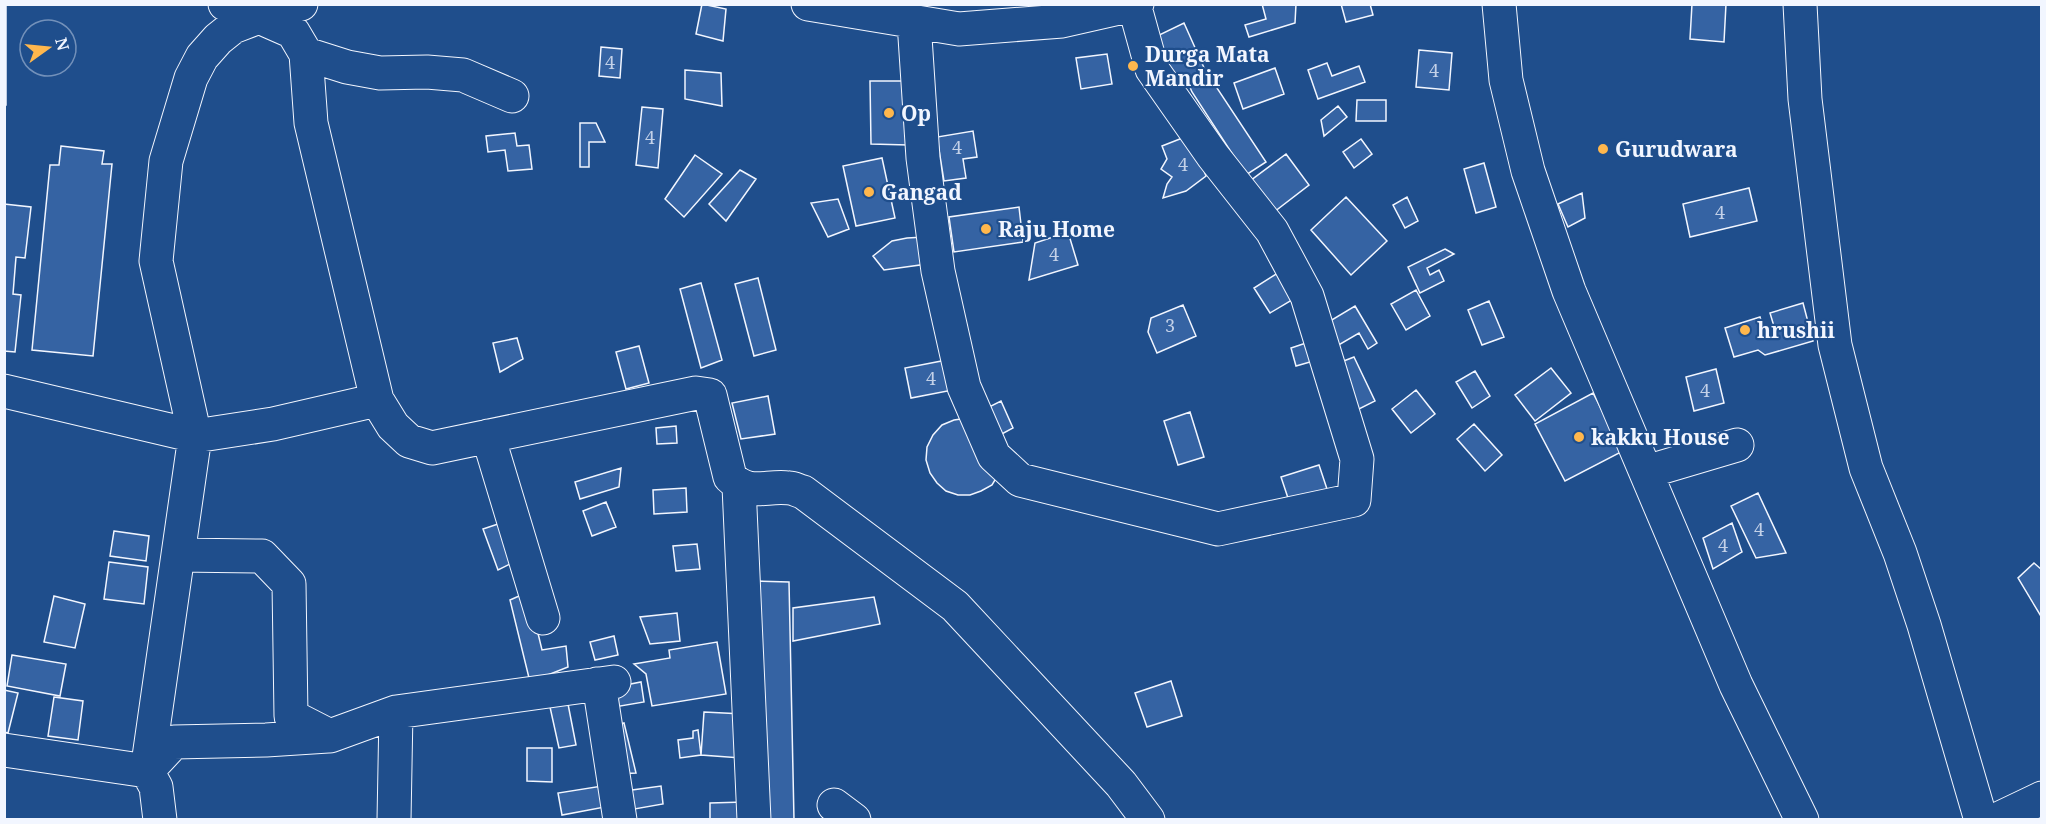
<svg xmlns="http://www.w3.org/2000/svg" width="2046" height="824" viewBox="0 0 2046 824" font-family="'Noto Serif',serif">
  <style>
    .building { fill: #3563a3; stroke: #f2f6ff; stroke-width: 1.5 }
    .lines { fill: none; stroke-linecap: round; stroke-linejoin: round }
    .minor-casing { stroke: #f2f6ff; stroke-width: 35 }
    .minor { stroke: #1f4e8c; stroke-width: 33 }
    .poi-dot { fill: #ffb74d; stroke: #1f4e8c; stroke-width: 2 }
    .labels { text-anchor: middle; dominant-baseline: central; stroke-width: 4.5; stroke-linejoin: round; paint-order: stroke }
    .number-label { font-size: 18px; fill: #c3d1e8 }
    .poi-label { font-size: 21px; font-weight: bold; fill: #f2f6ff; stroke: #1f4e8c; text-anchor: start }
  </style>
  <rect width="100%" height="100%" fill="#1f4e8c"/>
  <path class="building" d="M 702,4 L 726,9 L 723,41 L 696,34 Z
    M 1262,4 L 1296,4 L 1295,23 L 1249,37 L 1245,25 L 1266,19 Z
    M 1341,4 L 1370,4 L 1373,15 L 1346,22 Z
    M 1692,4 L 1726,4 L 1724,42 L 1690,39 Z
    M 4,6 L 6,6 L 6,105 L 4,105 Z
    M 1184,23 L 1205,70 L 1266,162 L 1246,175 L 1192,92 L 1186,78 L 1175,83 L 1155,37 Z
    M 601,47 L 622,49 L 620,78 L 599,76 Z
    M 1419,50 L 1452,53 L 1449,90 L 1416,87 Z
    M 1107,54 L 1112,84 L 1081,89 L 1076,58 Z
    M 1327,63 L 1332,76 L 1359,66 L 1365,82 L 1318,99 L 1308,70 Z
    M 1275,68 L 1284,94 L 1243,109 L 1234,83 Z
    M 685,70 L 721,73 L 722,106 L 685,99 Z
    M 870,81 L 908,81 L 908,145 L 871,144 Z
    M 1357,100 L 1386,100 L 1386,121 L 1356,121 Z
    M 1338,106 L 1347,117 L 1324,136 L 1321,120 Z
    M 642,107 L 663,109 L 658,168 L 636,165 Z
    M 580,123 L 596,123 L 605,142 L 589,142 L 589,167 L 580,167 Z
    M 973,131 L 977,157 L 963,159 L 966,178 L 944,181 L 937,137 Z
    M 515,133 L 517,146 L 529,145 L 532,169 L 508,171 L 505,150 L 488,152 L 486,136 Z
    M 1190,135 L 1206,176 L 1186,191 L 1163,198 L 1167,184 L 1172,177 L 1161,169 L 1167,159 L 1162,146 Z
    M 1361,139 L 1372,154 L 1354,168 L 1343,152 Z
    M 61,146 L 104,151 L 102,164 L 112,164 L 93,356 L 32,350 L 50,165 L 59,165 Z
    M 1286,154 L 1309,185 L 1274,212 L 1250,181 Z
    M 695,155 L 722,174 L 684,217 L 665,199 Z
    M 882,158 L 895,218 L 856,226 L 843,166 Z
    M 1484,163 L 1496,207 L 1476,213 L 1464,169 Z
    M 740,170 L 756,179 L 726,221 L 709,204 Z
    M 1749,188 L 1757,221 L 1690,237 L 1683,204 Z
    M 1582,193 L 1585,218 L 1568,227 L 1558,204 Z
    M 1346,197 L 1387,241 L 1351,275 L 1311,230 Z
    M 1407,197 L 1418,221 L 1405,228 L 1393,205 Z
    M 838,199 L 849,229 L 828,237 L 811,203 Z
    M 4,204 L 31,207 L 25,258 L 16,257 L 13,294 L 21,295 L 15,352 L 4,351 Z
    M 1019,207 L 1023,242 L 954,252 L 949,217 Z
    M 1068,232 L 1078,265 L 1029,280 L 1035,243 Z
    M 924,237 L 927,264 L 884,270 L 873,256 L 892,241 L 907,238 Z
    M 1445,249 L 1454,254 L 1427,268 L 1430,275 L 1439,270 L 1444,281 L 1420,293 L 1408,267 Z
    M 1281,271 L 1297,297 L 1270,313 L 1254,288 Z
    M 758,278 L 776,350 L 754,356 L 735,284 Z
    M 701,283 L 722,360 L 701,368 L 680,289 Z
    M 1416,290 L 1430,316 L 1406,330 L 1391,304 Z
    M 1489,301 L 1504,337 L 1482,345 L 1468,310 Z
    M 1803,303 L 1813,341 L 1765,355 L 1758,350 L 1734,357 L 1725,328 L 1760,317 L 1766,336 L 1776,333 L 1770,313 Z
    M 1183,305 L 1196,336 L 1157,353 L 1148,332 L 1151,318 Z
    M 1355,306 L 1377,343 L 1368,349 L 1359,333 L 1337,346 L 1325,324 Z
    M 517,338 L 523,359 L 500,372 L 493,343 Z
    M 1312,341 L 1317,360 L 1296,366 L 1291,348 Z
    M 639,346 L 649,383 L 626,389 L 616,352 Z
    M 1354,357 L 1375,401 L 1353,412 L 1336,364 Z
    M 952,359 L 958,389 L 911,398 L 905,368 Z
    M 1551,368 L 1571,393 L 1535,421 L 1515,395 Z
    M 1716,369 L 1724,403 L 1694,411 L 1686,377 Z
    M 1475,371 L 1490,396 L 1472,408 L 1456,382 Z
    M 1416,390 L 1435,414 L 1411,433 L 1392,409 Z
    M 1593,393 L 1623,451 L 1565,481 L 1535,424 Z
    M 768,396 L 775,434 L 741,439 L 732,403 Z
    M 1001,401 L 1013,428 L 1000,435 L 987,408 Z
    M 1190,412 L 1204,457 L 1178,465 L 1164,421 Z
    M 968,418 L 998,475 L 992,485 L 981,491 L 970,495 L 958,495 L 946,491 L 937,483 L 930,473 L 926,460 L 927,447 L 933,435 L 942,425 L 954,420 Z
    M 1474,424 L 1502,455 L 1485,471 L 1457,439 Z
    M 676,426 L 677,443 L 657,444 L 656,428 Z
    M 1319,465 L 1328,492 L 1290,504 L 1281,477 Z
    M 621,468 L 619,487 L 580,499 L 575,482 Z
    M 686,488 L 687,512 L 654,514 L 653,490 Z
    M 1758,493 L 1786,553 L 1756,558 L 1731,506 Z
    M 606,502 L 616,527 L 592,536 L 583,511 Z
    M 504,522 L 512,563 L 498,570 L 483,529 Z
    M 1732,523 L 1742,552 L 1713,569 L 1703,538 Z
    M 114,531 L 149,536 L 146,561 L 110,556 Z
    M 697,544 L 700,569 L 676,571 L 673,546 Z
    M 109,562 L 148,567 L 144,604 L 104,599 Z
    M 2034,563 L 2042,570 L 2042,618 L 2018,578 Z
    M 757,581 L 789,582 L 794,820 L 765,820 Z
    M 528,592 L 542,650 L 566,646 L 568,667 L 530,682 L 510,600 Z
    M 54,596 L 85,604 L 75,648 L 44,642 Z
    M 874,597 L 880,624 L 793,641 L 793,608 Z
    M 677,613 L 680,641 L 650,644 L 640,617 Z
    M 614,636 L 618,655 L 595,660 L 590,642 Z
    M 717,642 L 726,694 L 652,706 L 646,674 L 634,664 L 670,658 L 669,650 Z
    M 12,655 L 66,664 L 60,696 L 7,686 Z
    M 1171,681 L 1182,716 L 1147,727 L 1135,693 Z
    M 641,682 L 644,702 L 603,709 L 600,690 Z
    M 4,690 L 18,693 L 8,733 L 4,732 Z
    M 54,697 L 83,701 L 78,740 L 48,736 Z
    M 568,704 L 576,745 L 559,748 L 550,707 Z
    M 704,712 L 743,714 L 741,758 L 701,755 Z
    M 624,723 L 636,773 L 616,774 L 608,727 Z
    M 698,730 L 701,755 L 680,758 L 678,740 L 693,738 L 693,731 Z
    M 527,748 L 552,748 L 552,782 L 527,781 Z
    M 602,786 L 605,807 L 562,815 L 558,793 Z
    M 661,786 L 663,804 L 629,810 L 625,791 Z
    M 744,802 L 744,820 L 710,820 L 710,803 Z"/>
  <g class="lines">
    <defs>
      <path id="minor" d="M 225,4 L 259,17 L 293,32 L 306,54 L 311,123 L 377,400 L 393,426 L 409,441 L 432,448 L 696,393 L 710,395 L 730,477 C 750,497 765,485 789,488 C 794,488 798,491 803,492 L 955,606 L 1121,784 L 1148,820
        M 808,4 L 959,29 L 1062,21 L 1137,4
        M 1499,4 L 1506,80 L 1528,171 L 1569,291 L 1736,685 L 1802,820
        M 1800,4 L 1805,99 L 1835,345 L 1866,468 L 1900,553 L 1924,625 L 1981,820
        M 914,22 L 923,158 L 938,271 L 964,387 L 994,456 L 1020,480 L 1218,529 L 1354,500 L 1357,459 L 1307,296 L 1272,231 L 1213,156 L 1152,69 L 1134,4
        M 306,54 L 347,67 L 380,73 L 427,72 L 463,75 L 512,96
        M 4,391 L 195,436 L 273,424 L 377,400
        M 488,436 L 543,618
        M 1646,472 L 1737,445
        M 739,486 L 754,820
        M 178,555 L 262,556 L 289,584 L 291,716 L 330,736 L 396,712 L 614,682
        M 597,684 L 600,690 L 620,820
        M 4,750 L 147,771
        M 147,771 L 174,742 L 266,740 L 328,736
        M 834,805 L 854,820
        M 160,820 L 156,787 L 147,771 L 195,436 L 156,261 L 166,161 L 191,78 L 202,57 L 218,39 L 233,27 L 259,17 L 301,4
        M 394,820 L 396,712
        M 1996,820 L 2042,798"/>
    </defs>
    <use href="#minor" class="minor-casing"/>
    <use href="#minor" class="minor"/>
  </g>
  <g class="poi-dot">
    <circle cx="1133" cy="66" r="6"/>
    <circle cx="889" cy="113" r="6"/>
    <circle cx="1603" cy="149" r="6"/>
    <circle cx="869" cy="192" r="6"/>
    <circle cx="986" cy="229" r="6"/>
    <circle cx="1745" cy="330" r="6"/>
    <circle cx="1579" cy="437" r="6"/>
  </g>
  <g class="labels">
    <g class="number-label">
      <text x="610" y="62">4</text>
      <text x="1434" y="70">4</text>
      <text x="650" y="137">4</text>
      <text x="957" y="147">4</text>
      <text x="1183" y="164">4</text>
      <text x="1720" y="212">4</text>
      <text x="1054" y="254">4</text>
      <text x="1170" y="325">3</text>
      <text x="931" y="378">4</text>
      <text x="1705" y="390">4</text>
      <text x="1759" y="529">4</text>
      <text x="1723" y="545">4</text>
    </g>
    <g class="poi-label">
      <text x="1145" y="54">Durga Mata<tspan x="1145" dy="24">Mandir</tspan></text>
      <text x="901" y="113">Op</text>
      <text x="1615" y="149">Gurudwara</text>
      <text x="881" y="192">Gangad</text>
      <text x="998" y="229">Raju Home</text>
      <text x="1757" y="330">hrushii</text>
      <text x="1591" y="437">kakku House</text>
    </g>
  </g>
  <rect width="2046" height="824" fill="none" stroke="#f2f6ff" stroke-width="12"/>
  <g transform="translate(48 48) rotate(75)"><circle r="28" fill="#1f4e8c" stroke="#7391ba" stroke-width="1.5"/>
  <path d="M0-4.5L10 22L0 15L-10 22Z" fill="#ffb74d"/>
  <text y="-9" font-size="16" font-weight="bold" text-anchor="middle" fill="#f2f6ff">N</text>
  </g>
</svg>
